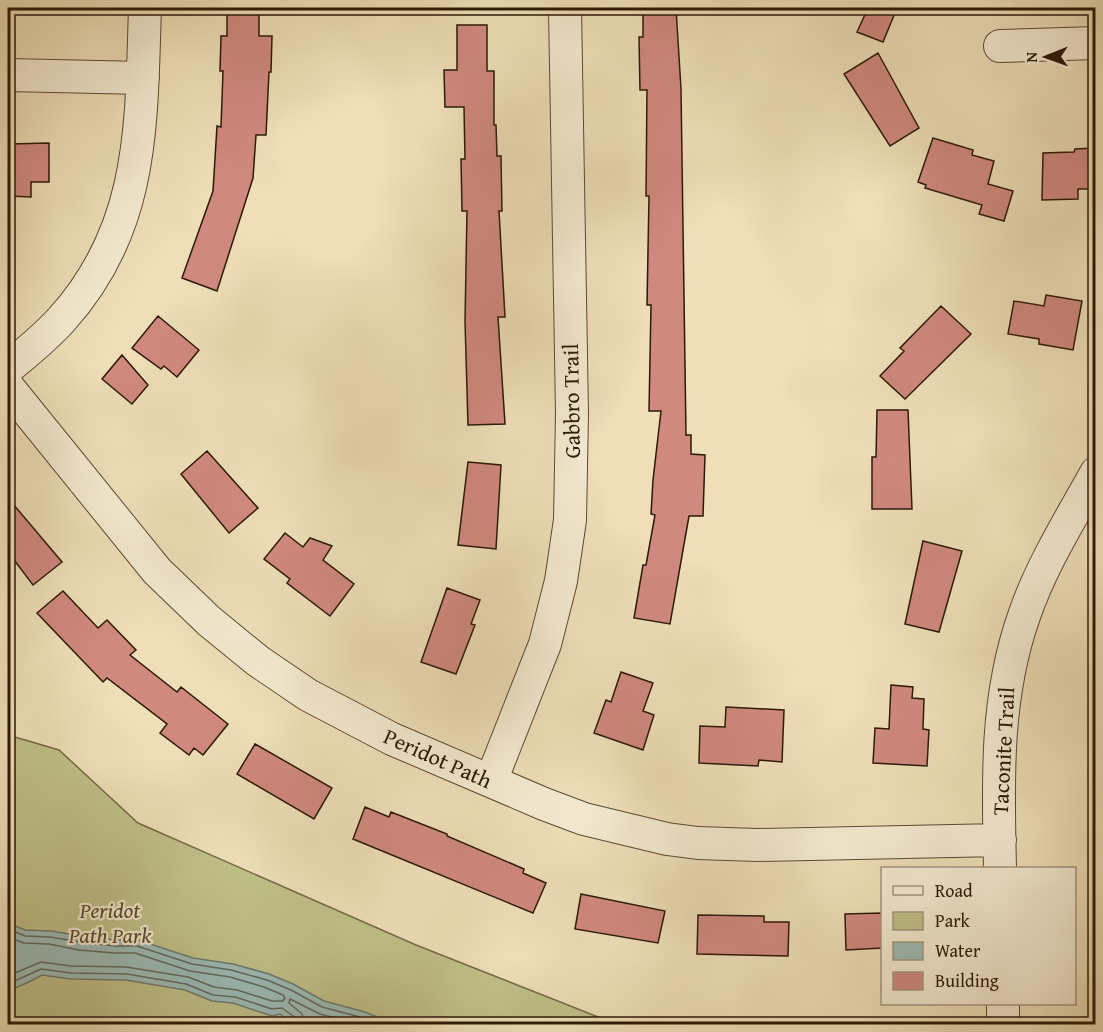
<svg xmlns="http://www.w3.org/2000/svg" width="1103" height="1032" viewBox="0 0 1103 1032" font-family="'Gentium Book Plus',serif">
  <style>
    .green { fill: #c0c089; stroke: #766c47; stroke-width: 1.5 }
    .water { fill: #9bbbb6; stroke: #6f7a6f; stroke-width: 1.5 }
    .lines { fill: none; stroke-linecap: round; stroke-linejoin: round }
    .shore { stroke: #646a5e; stroke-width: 1.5 }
    .building { fill: #d0897f; stroke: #2c1905; stroke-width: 1.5 }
    .minor-casing { stroke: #5c4a32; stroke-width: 34 }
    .minor { stroke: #f4ead1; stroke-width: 32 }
    .labels { text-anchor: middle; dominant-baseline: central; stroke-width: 4.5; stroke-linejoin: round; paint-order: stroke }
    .street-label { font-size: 22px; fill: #2c1905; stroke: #f4ead1 }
    .park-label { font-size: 22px; font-style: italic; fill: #584b2d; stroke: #f4ead1 }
  </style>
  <rect width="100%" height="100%" fill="#eedfb8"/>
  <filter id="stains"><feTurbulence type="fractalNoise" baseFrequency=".00333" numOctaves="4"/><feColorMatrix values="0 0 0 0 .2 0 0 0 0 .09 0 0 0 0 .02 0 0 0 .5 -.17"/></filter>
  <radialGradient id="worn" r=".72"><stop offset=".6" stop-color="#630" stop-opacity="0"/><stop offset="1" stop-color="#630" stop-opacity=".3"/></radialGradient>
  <path class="green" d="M 8,735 L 59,750 L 138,823 L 416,945 L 616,1024 L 8,1024 Z"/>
  <path class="water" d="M 8,923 L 25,930 L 51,931 L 81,936 L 115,940 L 138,940 L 193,958 L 233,964 L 269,974 L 293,984 L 324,1001 L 365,1012 L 394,1024 L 294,1024 L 280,1014 L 272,1016 L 233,1003 L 212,1001 L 185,990 L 126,980 L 70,979 L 42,975 L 29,982 L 8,991 Z"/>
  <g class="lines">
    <path class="shore" d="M 8,929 L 25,936 L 50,937 L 80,942 L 115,946 L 137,946 L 192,964 L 231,970 L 267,980 L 291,990 L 322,1007 L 364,1018 L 379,1024
      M 8,937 L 24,943 L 49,944 L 79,950 L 114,953 L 135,953 L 190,971 L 230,977 L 264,987 L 283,995 L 285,998 L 283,1001 L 272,1001 L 237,990 L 214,987 L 188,977 L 126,967 L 71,966 L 41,962 L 8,976
      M 8,984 L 41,969 L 71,973 L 127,974 L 186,984 L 213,995 L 235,997 L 272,1009 L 282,1008 L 296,1018 L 298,1024
      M 305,1024 L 302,1014 L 289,1003 L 290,999 L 320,1014 L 358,1024"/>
  </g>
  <path class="building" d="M 643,8 L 676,8 L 681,89 L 686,435 L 691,435 L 691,454 L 705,455 L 703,516 L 689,516 L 670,624 L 634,618 L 643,565 L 646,565 L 655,515 L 651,514 L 653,480 L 661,411 L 649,411 L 651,305 L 647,305 L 649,196 L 646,196 L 647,90 L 640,90 L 639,37 L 643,37 Z
    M 868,8 L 897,8 L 883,42 L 857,32 Z
    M 227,12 L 259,12 L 259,36 L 272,36 L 271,72 L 269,72 L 266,135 L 256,135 L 253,178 L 217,291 L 182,278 L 213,191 L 217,126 L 221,127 L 223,71 L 220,71 L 221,36 L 227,36 Z
    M 457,25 L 487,25 L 487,71 L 494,71 L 494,125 L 496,125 L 497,156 L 501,156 L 502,211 L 499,211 L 505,317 L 498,317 L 505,424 L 468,425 L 465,321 L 467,211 L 462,211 L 461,159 L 465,159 L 464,107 L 445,107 L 444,70 L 457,70 Z
    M 878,53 L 919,128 L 890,146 L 844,74 Z
    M 933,138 L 973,150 L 972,155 L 994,161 L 988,184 L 1013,191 L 1004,221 L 979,214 L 982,205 L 925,188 L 926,185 L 918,182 Z
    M 49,143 L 49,182 L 31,182 L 31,197 L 8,196 L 8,144 Z
    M 1095,148 L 1095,189 L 1078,189 L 1078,199 L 1042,200 L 1043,153 L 1074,152 L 1075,149 Z
    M 1046,295 L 1082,301 L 1073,350 L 1039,344 L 1039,339 L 1008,334 L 1014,301 L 1044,306 Z
    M 941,306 L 971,334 L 905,399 L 880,376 L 904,351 L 900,348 Z
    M 158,316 L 199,350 L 177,377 L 164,366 L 161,369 L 132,348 Z
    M 122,355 L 148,385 L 132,404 L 102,379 Z
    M 877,410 L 908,410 L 912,509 L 872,509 L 872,457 L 876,457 Z
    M 207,451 L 258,508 L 229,533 L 181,474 Z
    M 468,462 L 501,465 L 496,549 L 458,545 Z
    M 8,498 L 62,562 L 33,585 L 8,552 Z
    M 285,533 L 303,547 L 310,538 L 332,546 L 323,560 L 354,584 L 330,616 L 287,583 L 290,579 L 264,559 Z
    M 923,541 L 962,551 L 939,632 L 905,624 Z
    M 447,588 L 480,600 L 471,624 L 475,625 L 456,674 L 421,662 Z
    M 63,591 L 98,628 L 107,620 L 136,650 L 130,655 L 177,692 L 181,687 L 228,724 L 203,755 L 194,748 L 189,755 L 160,733 L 167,724 L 107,678 L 103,682 L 37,613 Z
    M 621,672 L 653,683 L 643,711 L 654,715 L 643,750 L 594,733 L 606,700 L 611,702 Z
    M 891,685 L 913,687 L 912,698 L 924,699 L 923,729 L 929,730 L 927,766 L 873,763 L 875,728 L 889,729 Z
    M 726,707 L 784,710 L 782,762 L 759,760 L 758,766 L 699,763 L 700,726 L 725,727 Z
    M 255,744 L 332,788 L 314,819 L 237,774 Z
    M 365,807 L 389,817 L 391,812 L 447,834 L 447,836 L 524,869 L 523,873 L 546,883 L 533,913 L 353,839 Z
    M 581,894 L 665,911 L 658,943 L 575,929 Z
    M 882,913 L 882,948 L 846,950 L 845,914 Z
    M 698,915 L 764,916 L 764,922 L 789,922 L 788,956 L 697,954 Z"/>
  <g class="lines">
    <defs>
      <path id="minor" d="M 1000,46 L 1096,43
        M 8,75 L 143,78
        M 8,368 C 26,353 46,337 62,319 C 145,227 141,123 145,8
        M 8,387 L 157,571 L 209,621 L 258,661 L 308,695 L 392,739 L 544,804 L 584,819 L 667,839 L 698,843 L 757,845 L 1000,840
        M 491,781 L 545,644 L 561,581 L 570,520 L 572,413 L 565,8
        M 1000,868 C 998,783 995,698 1024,616 C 1041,566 1070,520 1096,473
        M 1003,1004 L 1003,1024"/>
    </defs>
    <use href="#minor" class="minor-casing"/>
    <use href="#minor" class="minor"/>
  </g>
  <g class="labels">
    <g class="street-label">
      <text transform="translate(571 401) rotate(-91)">Gabbro Trail</text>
      <text transform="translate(1003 751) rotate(-87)">Taconite Trail</text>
      <text transform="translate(438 758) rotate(24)">Peridot Path</text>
    </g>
    <g class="park-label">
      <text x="110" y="910">Peridot<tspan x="110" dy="25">Path Park</tspan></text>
    </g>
  </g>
  <rect width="1103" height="1032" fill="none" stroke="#eedfb8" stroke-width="30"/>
  <rect x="9" y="9" width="1085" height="1014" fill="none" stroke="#2c1905" stroke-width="3"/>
  <rect x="15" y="15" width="1073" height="1002" fill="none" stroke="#2c1905" stroke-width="1.5"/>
  <rect x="881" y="867" width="195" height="138" fill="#f4ead1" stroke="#a4967f" stroke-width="1.5"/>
  <rect x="893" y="886" width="30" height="9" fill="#f4ead1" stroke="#a4967f" stroke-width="1.5"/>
  <text x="935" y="897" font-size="18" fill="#2c1905">Road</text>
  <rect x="893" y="912" width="30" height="18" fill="#c0c089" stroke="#a4967f" stroke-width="1.5"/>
  <text x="935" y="927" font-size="18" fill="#2c1905">Park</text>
  <rect x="893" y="942" width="30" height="18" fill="#9bbbb6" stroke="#a4967f" stroke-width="1.5"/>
  <text x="935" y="957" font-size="18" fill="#2c1905">Water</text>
  <rect x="893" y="972" width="30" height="18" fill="#d0897f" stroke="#a4967f" stroke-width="1.5"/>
  <text x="935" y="987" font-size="18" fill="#2c1905">Building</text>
  <g transform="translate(1046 57) rotate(269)" stroke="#f4ead1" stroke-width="4.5" paint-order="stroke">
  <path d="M0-4.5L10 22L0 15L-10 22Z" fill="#2c1905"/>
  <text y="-9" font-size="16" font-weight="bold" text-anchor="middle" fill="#2c1905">N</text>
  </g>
  <rect width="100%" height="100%" filter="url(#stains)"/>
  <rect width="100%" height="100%" fill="url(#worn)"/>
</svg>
